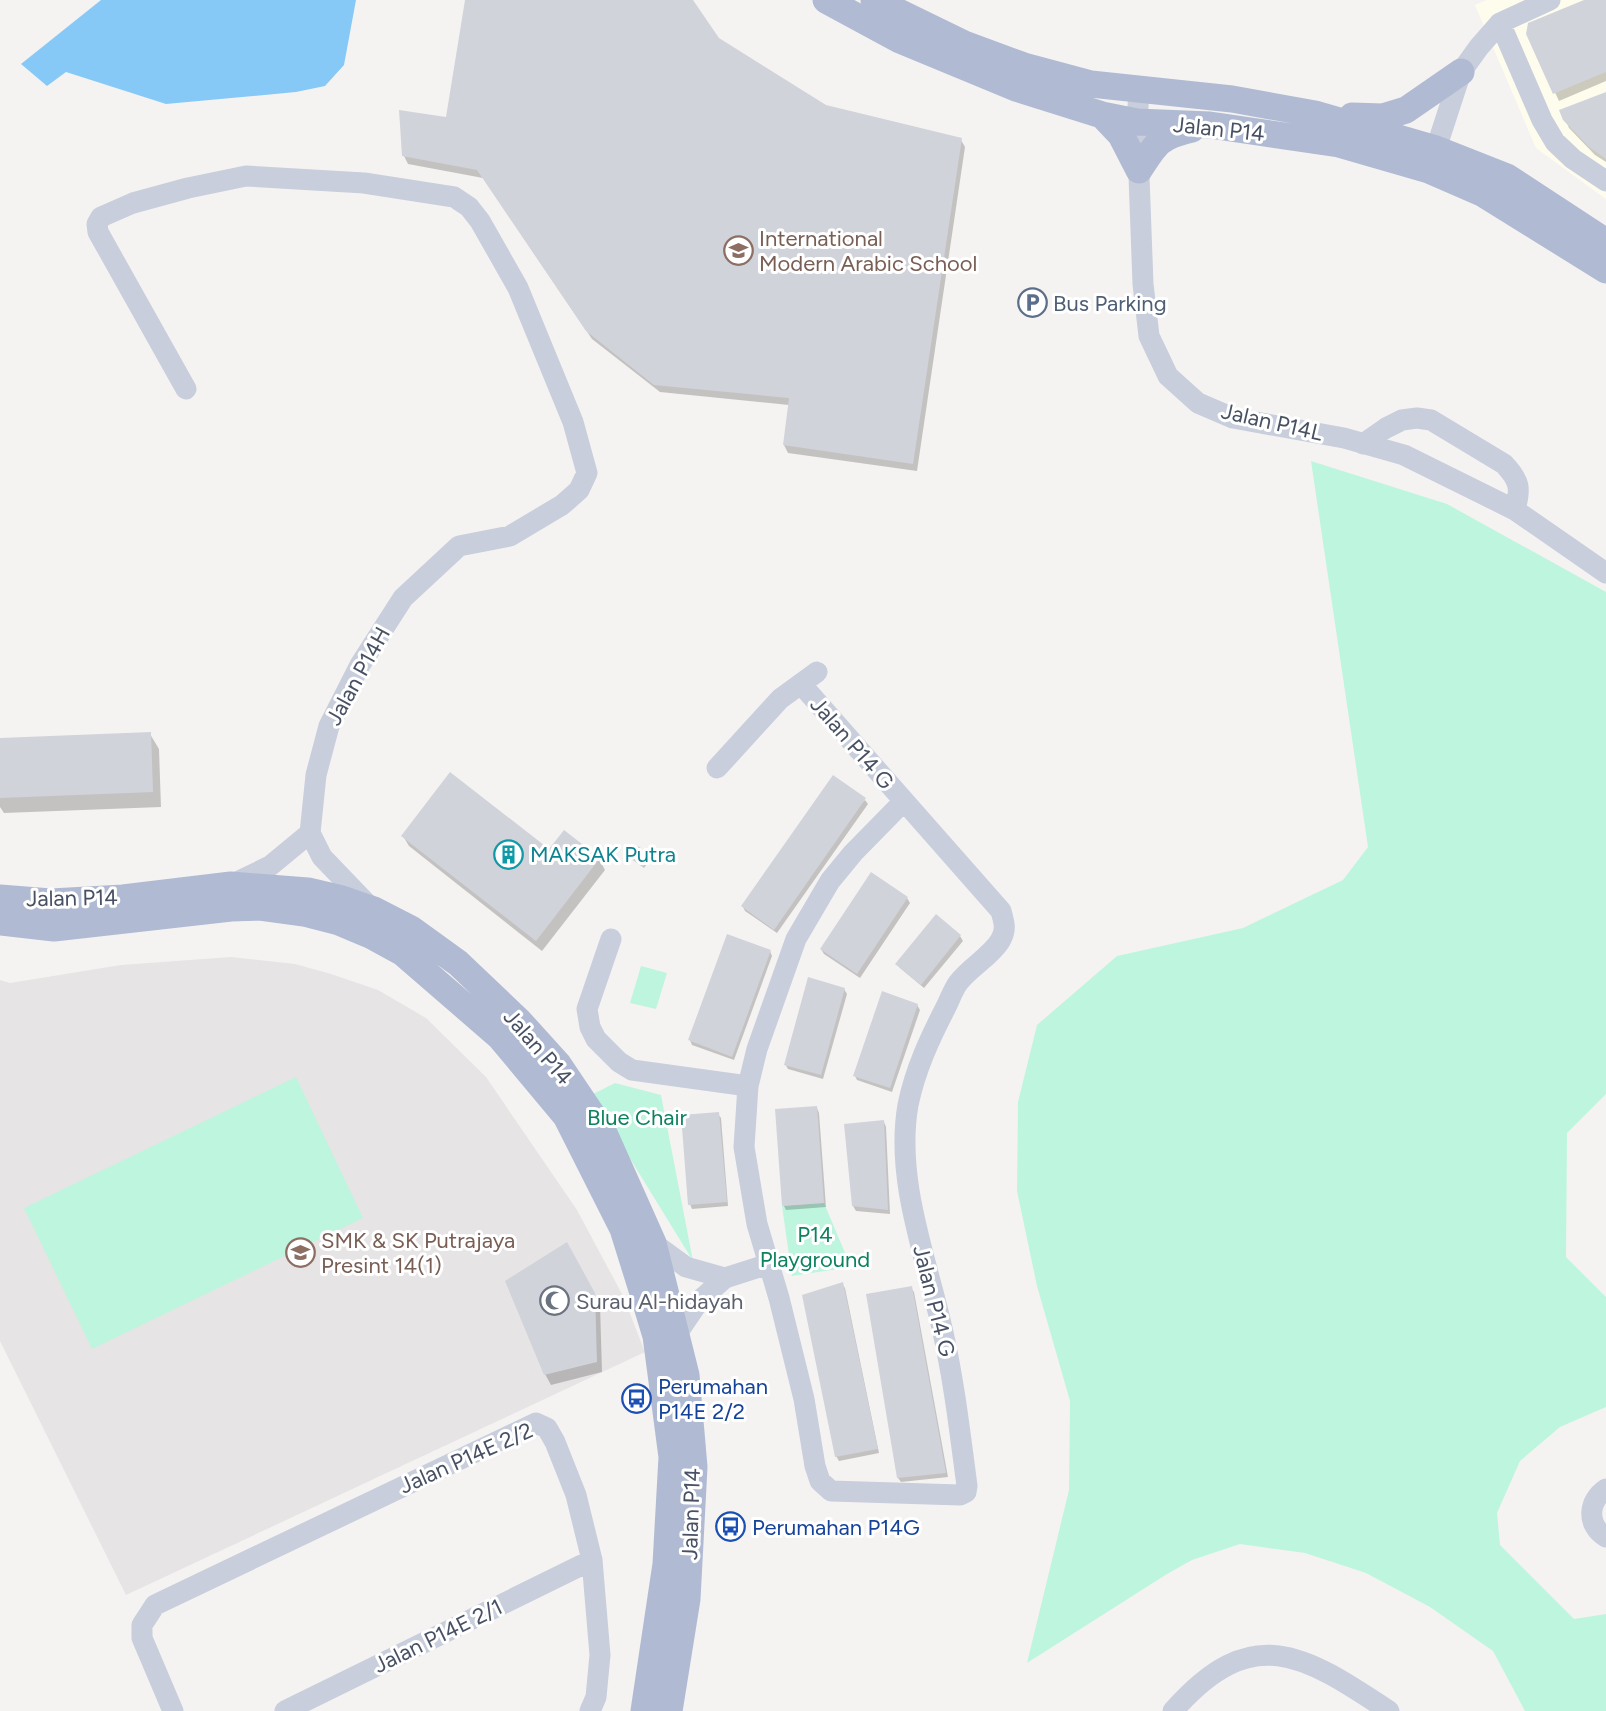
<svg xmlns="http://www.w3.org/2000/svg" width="1606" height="1711" viewBox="0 0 1606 1711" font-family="Figtree,sans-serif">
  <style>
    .commercial { fill: #fefded }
    .education { fill: #e6e4e4 }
    .green { fill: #bef5de }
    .water { fill: #87c9f6 }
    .shadow { fill: #0003 }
    .building { fill: #d1d3da }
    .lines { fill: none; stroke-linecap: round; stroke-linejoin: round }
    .minor { stroke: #c8cedb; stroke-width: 21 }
    .major { stroke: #b0bbd3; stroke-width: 27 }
    .labels { text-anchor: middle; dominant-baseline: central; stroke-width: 6; stroke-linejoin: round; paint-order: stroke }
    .street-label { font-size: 22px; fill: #485163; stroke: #fff }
    .education-label { font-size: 22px; fill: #785e54; stroke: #fff; text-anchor: start }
    .service-label { font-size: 22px; fill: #4e5e75; stroke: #fff; text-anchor: start }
    .culture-label { font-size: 22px; fill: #0d838f; stroke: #fff; text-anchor: start }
    .park-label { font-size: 22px; fill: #0d825e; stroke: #fff }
    .worship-label { font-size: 22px; fill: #5b616d; stroke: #fff; text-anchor: start }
    .transit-label { font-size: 22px; fill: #164399; stroke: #fff; text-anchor: start }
  </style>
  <rect width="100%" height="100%" fill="#f5f3f2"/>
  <path class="commercial" d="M 1487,0 L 1606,0 L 1606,199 L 1536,148 L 1475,5 Z"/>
  <path class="education" d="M 231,957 L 295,964 L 331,974 L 378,990 L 426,1018 L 486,1077 L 577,1210 L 623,1296 L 645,1352 L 126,1595 L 0,1341 L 0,980 L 10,983 L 121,965 Z"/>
  <path class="green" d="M 1311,461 L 1447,504 L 1606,592 L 1606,1094 L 1567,1133 L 1566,1257 L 1606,1297 L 1606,1407 L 1560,1427 L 1520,1461 L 1497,1513 L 1500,1545 L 1574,1619 L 1606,1614 L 1606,1711 L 1525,1711 L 1493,1651 L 1430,1607 L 1366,1573 L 1305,1553 L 1240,1544 L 1192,1560 L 1167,1574 L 1027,1663 L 1069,1490 L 1070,1401 L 1037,1286 L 1017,1191 L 1018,1102 L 1037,1025 L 1117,956 L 1243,928 L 1343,880 L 1368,847 Z
    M 641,966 L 667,973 L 656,1009 L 630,1003 Z
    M 296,1077 L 363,1218 L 92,1349 L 24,1208 Z
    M 615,1083 L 661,1095 L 693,1261 L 591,1095 Z
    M 824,1203 L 851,1267 L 792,1276 L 782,1206 Z"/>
  <path class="water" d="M 101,0 L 356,0 L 344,65 L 325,86 L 296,92 L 166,104 L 66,72 L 47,86 L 21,64 Z"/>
  <path class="shadow" d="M 467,0 L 691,0 L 718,39 L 826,107 L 961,140 L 965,147 L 917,471 L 788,453 L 784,445 L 789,405 L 660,392 L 592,339 L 483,178 L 408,164 L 404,156 L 447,119 Z
    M 1588,0 L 1606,0 L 1606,81 L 1559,101 L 1527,33 Z
    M 1606,94 L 1606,162 L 1595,155 L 1569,128 L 1565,119 Z
    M 150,734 L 159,749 L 161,807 L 4,813 L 0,807 L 0,739 Z
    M 865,800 L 868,804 L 777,933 L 745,911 L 743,907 Z
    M 564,832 L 599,859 L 605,870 L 542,951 L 409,846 L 403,836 L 549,851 Z
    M 650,856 L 651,858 L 644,868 L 632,859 Z
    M 907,898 L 910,903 L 860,978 L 824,954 L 821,949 Z
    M 936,916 L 960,936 L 963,941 L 924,988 L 900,968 L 897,964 Z
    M 770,951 L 772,956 L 734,1060 L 692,1045 L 690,1040 Z
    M 844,989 L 847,994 L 823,1079 L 788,1069 L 785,1064 Z
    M 917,1005 L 920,1010 L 892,1092 L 857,1080 L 855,1076 Z
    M 817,1108 L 819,1113 L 826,1207 L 786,1210 L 784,1206 Z
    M 718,1114 L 721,1118 L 728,1206 L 692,1209 L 690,1204 Z
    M 884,1122 L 886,1127 L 890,1214 L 856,1211 L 853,1206 Z
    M 567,1244 L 600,1305 L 602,1372 L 551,1385 L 545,1374 Z
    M 842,1284 L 845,1288 L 879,1453 L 839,1461 L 836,1456 Z
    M 911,1288 L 914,1292 L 948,1477 L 901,1482 L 898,1478 Z"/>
  <path class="building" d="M 465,0 L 693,0 L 719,38 L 826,105 L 962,138 L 913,464 L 783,445 L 789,398 L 654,385 L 586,331 L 477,170 L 402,156 L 399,110 L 446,117 Z
    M 1584,0 L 1606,0 L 1606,72 L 1553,94 L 1526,34 L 1528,23 Z
    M 1606,92 L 1606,159 L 1589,147 L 1563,120 L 1559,110 Z
    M 151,732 L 153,792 L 0,798 L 0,738 Z
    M 450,772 L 549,849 L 564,830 L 600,858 L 536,941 L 401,836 Z
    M 833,775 L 866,798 L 774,930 L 741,906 Z
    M 638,846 L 651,855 L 643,867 L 630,858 Z
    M 871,872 L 908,897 L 857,974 L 820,949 Z
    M 936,914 L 961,935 L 921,985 L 895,964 Z
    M 727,934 L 771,950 L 732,1057 L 688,1040 Z
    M 808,977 L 845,988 L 821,1075 L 784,1065 Z
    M 882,991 L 918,1004 L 890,1088 L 853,1076 Z
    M 817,1106 L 824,1203 L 782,1206 L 775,1109 Z
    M 719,1112 L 727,1202 L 688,1205 L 681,1115 Z
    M 884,1120 L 888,1210 L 852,1206 L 844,1124 Z
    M 567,1242 L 595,1293 L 597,1362 L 544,1375 L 505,1281 Z
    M 843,1282 L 878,1449 L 835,1457 L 802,1295 Z
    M 912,1286 L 946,1473 L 897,1478 L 866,1294 Z"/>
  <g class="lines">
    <path class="minor" d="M 1500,23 L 1542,120 L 1555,142 L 1573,159 L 1606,181
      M 1139,91 L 1137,122 L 1143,284 L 1149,336 L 1168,376 L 1198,403 L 1233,418 L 1344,438 L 1404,455 L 1515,510 L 1606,573
      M 1432,161 L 1461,72 L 1479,47 L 1500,23 L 1550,0
      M 186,389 L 98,232 L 97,224 L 101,217 L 133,203 L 188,188 L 246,176 L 364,183 L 454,197 L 469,207 L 480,221 L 518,288 L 573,422 L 587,473 L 579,490 L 562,505 L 510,536 L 459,546 L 403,598 L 360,665 L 329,726 L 316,775 L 310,833 L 322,857 L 371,908
      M 1363,444 L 1386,428 L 1402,420 L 1417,418 L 1431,420 L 1504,464 C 1520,481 1521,488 1515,510
      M 801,684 L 1001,911 C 1004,922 1007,930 1000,941 C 990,957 970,967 958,983 C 953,990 950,999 946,1007 C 930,1038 915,1070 908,1105 C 895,1179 926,1257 942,1328 C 954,1380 960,1433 967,1486 L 966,1492 L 960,1495 L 831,1491 L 820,1481 L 815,1466 L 804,1399 L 779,1298 L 757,1224 L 744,1147 L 748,1086 L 757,1049 L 796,939 L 830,881 L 853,853 L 903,802
      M 717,768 L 780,699 L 817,672
      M 231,885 L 270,866 L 310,833
      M 611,939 L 587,1009 L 590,1027 L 596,1039 L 619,1062 L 632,1070 L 748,1086
      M 653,1243 L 686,1267 L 725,1278
      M 676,1335 L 699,1301 L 725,1278 L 769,1264
      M 1606,1489 C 1588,1501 1586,1525 1606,1537
      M 173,1711 L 142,1638 L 142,1625 L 155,1605 L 536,1423 L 547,1428 L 555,1442 L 576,1495 L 592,1560 L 600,1655 L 596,1697 L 590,1711
      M 285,1711 L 592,1560
      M 1173,1711 C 1252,1621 1303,1654 1389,1711"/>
    <path class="major" d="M 826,0 L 900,40 L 1016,88 L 1102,115 L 1137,122 L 1210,125 L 1339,144 L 1429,170 L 1482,193 L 1606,270
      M 874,0 L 964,44 L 1024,66 L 1091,84 L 1232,99 L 1315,114 L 1436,149 L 1507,177 L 1606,242
      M 1102,115 L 1121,135 L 1139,170
      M 1352,116 L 1383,117 L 1406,110 L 1461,72
      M 1139,170 C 1156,143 1160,136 1192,129
      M 0,898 L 51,902 L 123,898 L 231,885 L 308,891 L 342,899 L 374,910 L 411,929 L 458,963 L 519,1021 L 558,1064 L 603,1131 L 653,1243 L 686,1375 L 694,1467 L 687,1599 L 669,1711
      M 0,922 L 54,928 L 231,908 L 260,907 L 304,913 L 339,922 L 370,935 L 403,953 L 500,1037 L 566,1116 L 623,1229 L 643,1293 L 656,1336 L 672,1457 L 666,1564 L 644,1711"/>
  </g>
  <defs>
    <symbol id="school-ring" viewBox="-11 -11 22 22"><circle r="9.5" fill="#fff" stroke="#8d6e63" stroke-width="1.5"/><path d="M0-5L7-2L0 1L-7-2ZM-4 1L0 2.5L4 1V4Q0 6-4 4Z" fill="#8d6e63"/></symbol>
    <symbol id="parking-ring" viewBox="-11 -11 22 22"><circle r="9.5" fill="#fff" stroke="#5c6f8a" stroke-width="1.5"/><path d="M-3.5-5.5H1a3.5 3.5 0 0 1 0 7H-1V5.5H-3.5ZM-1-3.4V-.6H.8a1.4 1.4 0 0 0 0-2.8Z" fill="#5c6f8a"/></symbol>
    <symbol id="building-ring" viewBox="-11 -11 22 22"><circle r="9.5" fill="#fff" stroke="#0f9aa8" stroke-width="1.5"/><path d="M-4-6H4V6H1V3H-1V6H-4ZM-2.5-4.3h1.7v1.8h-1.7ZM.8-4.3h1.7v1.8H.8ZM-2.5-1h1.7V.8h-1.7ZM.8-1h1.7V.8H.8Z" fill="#0f9aa8"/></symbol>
    <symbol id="mosque-ring" viewBox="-11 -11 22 22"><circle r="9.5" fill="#fff" stroke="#6b7280" stroke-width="1.5"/><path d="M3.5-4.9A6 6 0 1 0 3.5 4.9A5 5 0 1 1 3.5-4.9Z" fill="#6b7280"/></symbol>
    <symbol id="bus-ring" viewBox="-11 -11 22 22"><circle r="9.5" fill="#fff" stroke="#1a4fb4" stroke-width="1.5"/><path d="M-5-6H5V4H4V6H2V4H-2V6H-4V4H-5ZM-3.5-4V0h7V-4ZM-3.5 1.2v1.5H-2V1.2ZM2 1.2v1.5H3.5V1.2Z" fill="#1a4fb4"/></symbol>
  </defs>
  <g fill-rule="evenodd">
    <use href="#school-ring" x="722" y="234" width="33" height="33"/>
    <use href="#parking-ring" x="1016" y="286" width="33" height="33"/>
    <use href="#building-ring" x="492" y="838" width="33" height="33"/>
    <use href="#school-ring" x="284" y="1236" width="33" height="33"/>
    <use href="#mosque-ring" x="538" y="1284" width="33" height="33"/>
    <use href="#bus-ring" x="620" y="1382" width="33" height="33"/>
    <use href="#bus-ring" x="714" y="1510" width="33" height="33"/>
  </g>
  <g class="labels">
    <g class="street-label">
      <text transform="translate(1219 129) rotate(6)">Jalan P14</text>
      <text transform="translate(1272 422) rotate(13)">Jalan P14L</text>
      <text transform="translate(358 676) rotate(-61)">Jalan P14H</text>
      <text transform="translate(852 743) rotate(49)">Jalan P14 G</text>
      <text transform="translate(72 898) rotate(-1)">Jalan P14</text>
      <text transform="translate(538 1047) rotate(49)">Jalan P14</text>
      <text transform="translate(934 1301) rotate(76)">Jalan P14 G</text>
      <text transform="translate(466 1458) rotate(-24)">Jalan P14E 2/2</text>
      <text transform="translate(691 1514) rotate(-88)">Jalan P14</text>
      <text transform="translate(438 1636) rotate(-26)">Jalan P14E 2/1</text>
    </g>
    <g class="education-label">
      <text x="759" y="238">International<tspan x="759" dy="25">Modern Arabic School</tspan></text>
      <text x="321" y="1240">SMK &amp; SK Putrajaya<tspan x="321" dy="25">Presint 14(1)</tspan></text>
    </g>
    <g class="service-label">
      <text x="1053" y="303">Bus Parking</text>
    </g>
    <g class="culture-label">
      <text x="530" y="854">MAKSAK Putra</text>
    </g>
    <g class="park-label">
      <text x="637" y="1117">Blue Chair</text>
      <text x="815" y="1234">P14<tspan x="815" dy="25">Playground</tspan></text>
    </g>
    <g class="worship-label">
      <text x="576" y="1301">Surau Al-hidayah</text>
    </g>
    <g class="transit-label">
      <text x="658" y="1386">Perumahan<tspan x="658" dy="25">P14E 2/2</tspan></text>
      <text x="752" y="1527">Perumahan P14G</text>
    </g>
  </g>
</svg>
